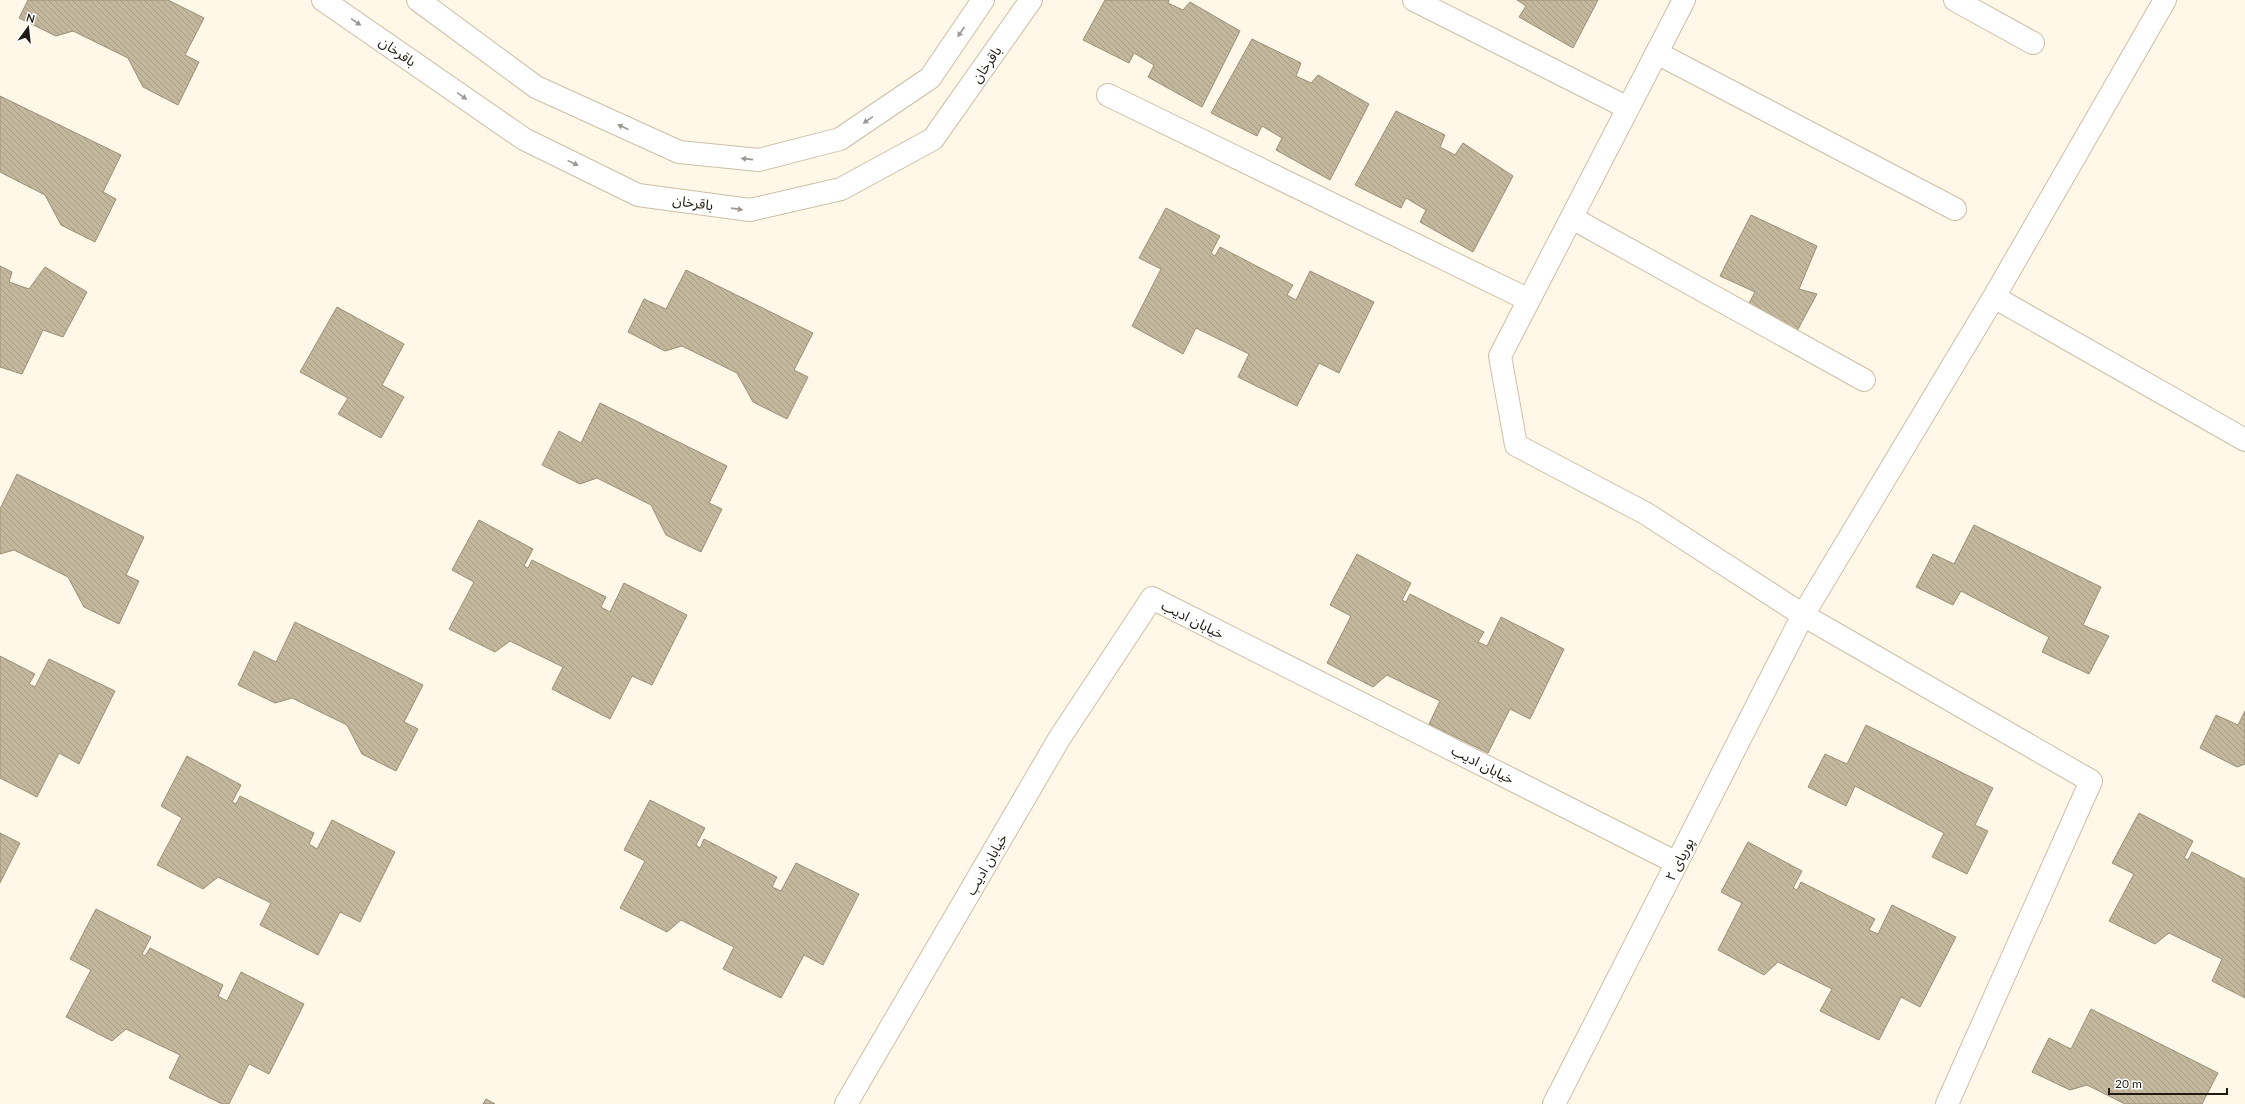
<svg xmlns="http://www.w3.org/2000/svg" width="2245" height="1104" viewBox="0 0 2245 1104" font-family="Lato,'Noto Sans Arabic',sans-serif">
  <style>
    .building { fill: url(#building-back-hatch); stroke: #9b8f77 }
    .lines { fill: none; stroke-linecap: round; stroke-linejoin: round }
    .minor-casing { stroke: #ccbfa7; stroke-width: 24 }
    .tertiary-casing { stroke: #ccbfa7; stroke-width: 24 }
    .minor { stroke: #fff; stroke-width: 22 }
    .tertiary { stroke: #fff; stroke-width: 22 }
    .oneway { fill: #9b9894 }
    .labels { text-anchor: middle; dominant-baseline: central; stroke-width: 3.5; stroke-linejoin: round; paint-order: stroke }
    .street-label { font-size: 14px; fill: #201b12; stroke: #fff }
  </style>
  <defs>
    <pattern id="building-back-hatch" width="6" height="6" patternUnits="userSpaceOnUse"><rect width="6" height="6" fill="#c3b79e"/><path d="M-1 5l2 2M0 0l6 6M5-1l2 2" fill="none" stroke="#a79d87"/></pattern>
  </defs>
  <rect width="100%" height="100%" fill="#fff7e7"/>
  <path class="building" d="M 28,0 L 168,0 L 204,18 L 185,55 L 199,62 L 178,105 L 143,87 L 128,58 L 73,31 L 56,36 L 19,18 Z
    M 1105,0 L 1169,0 L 1168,3 L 1183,10 L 1190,2 L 1240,31 L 1202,107 L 1148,77 L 1154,65 L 1134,53 L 1129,63 L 1083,40 Z
    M 1517,0 L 1598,0 L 1573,48 L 1519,17 L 1526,6 Z
    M 1252,39 L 1301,63 L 1296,76 L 1311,83 L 1318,75 L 1369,104 L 1330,180 L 1276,150 L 1282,138 L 1262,126 L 1257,136 L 1211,113 Z
    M 0,96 L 121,155 L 103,192 L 116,199 L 95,242 L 61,225 L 45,195 L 0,172 Z
    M 1396,111 L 1445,135 L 1440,147 L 1455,155 L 1463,143 L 1513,176 L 1473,252 L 1420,222 L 1426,210 L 1406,198 L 1401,208 L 1355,185 Z
    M 1166,208 L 1220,236 L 1211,253 L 1215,256 L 1220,247 L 1293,285 L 1287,295 L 1296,300 L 1310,271 L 1374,302 L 1339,373 L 1319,363 L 1297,406 L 1238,377 L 1249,354 L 1196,328 L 1183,354 L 1132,326 L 1161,269 L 1139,258 Z
    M 1751,215 L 1817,246 L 1799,289 L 1817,294 L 1797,331 L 1748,305 L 1755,292 L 1720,276 Z
    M 0,266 L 12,272 L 9,282 L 29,289 L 45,267 L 87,292 L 63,337 L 43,330 L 22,374 L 0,367 Z
    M 686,270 L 813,333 L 794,370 L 808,377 L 787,419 L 753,402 L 737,373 L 682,346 L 665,351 L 628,332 L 644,299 L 666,309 Z
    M 337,307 L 404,344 L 382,385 L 404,397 L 381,438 L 338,414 L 348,398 L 300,372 Z
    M 600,403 L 727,466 L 709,503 L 722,509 L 701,552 L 666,535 L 651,505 L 597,478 L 580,484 L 542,465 L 559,431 L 581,443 Z
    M 17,474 L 144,537 L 126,575 L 139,581 L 119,624 L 84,607 L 68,577 L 14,550 L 0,554 L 0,509 Z
    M 479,520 L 533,549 L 524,566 L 528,568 L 532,560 L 606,597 L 601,607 L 610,612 L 624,583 L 687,615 L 652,685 L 632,676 L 610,719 L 552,689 L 563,667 L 510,641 L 495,652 L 449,629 L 474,582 L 452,570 Z
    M 1974,525 L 2101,587 L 2083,625 L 2109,636 L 2089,674 L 2042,652 L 2049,637 L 1961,591 L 1953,605 L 1916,587 L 1933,554 L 1954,564 Z
    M 1357,554 L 1411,583 L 1402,600 L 1406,602 L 1410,594 L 1484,632 L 1478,642 L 1487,646 L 1501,617 L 1564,649 L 1530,719 L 1510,709 L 1488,753 L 1429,724 L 1440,701 L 1387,675 L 1373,687 L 1327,663 L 1351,616 L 1330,605 Z
    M 295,622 L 423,685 L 404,722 L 418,729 L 396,771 L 362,754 L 347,725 L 292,698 L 275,703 L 238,685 L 254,651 L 276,662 Z
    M 0,656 L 35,674 L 29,684 L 35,687 L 49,659 L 115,691 L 79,764 L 59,753 L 37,797 L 0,778 Z
    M 2245,711 L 2245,764 L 2237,767 L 2200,748 L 2216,715 L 2238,725 Z
    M 1866,725 L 1993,788 L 1975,825 L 1988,831 L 1967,874 L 1932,857 L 1944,833 L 1855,786 L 1846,806 L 1808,787 L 1825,754 L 1847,764 Z
    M 187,756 L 241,785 L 232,802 L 236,804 L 240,796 L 314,833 L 309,844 L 317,849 L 332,820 L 395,852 L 360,922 L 340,912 L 318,955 L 260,925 L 271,903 L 218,877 L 203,889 L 157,865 L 182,818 L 161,806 Z
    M 650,800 L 705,828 L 696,845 L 700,848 L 704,839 L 777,877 L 772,887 L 781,891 L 796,863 L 859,894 L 823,965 L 804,955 L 781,998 L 723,969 L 734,947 L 681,920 L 667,932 L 620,908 L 645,861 L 624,850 Z
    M 2139,813 L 2193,841 L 2184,858 L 2188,860 L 2192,852 L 2245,879 L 2245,998 L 2212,981 L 2222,959 L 2169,933 L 2155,944 L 2109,921 L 2134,874 L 2112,863 Z
    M 0,833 L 20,843 L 0,883 Z
    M 1748,842 L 1802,871 L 1793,888 L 1797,890 L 1801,882 L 1875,919 L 1869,930 L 1878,934 L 1892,905 L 1956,937 L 1920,1007 L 1901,997 L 1879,1040 L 1820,1011 L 1832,989 L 1778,962 L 1764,975 L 1718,950 L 1742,903 L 1721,892 Z
    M 96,909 L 151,937 L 142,954 L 145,956 L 150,948 L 223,985 L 218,996 L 227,1001 L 241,972 L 304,1004 L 269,1074 L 249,1064 L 229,1104 L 222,1104 L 169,1078 L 180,1055 L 126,1029 L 112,1041 L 66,1017 L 91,970 L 70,959 Z
    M 2091,1009 L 2218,1073 L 2202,1104 L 2125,1104 L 2087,1085 L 2070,1090 L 2032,1072 L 2049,1038 L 2071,1049 Z
    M 486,1099 L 495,1104 L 483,1104 Z"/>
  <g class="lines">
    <defs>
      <path id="minor" d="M 1414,0 L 1628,108
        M 1684,0 L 1500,356 L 1516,445 L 1645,513 L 1803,615 L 2091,781 L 1947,1104
        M 1955,0 L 2033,43
        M 2165,0 L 1994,297 L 2245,440
        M 1657,53 L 1955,209
        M 1108,95 L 1529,300
        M 1572,218 L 1864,380
        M 846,1104 L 1059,739 L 1152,598 L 1677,863
        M 1554,1104 L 1803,615 L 1994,297"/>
      <path id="tertiary" d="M 323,0 L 524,139 L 638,195 L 750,210 L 841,189 L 933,139 L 1031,0
        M 418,0 L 536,87 L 679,152 L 759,160 L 840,139 L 930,78 L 983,0"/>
    </defs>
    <use href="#minor" class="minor-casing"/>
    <use href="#tertiary" class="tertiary-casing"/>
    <use href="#minor" class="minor"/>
    <use href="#tertiary" class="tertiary"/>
  </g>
  <defs><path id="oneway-solid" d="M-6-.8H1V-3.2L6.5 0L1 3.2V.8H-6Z"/></defs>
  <g class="oneway">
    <use href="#oneway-solid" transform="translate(356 22) rotate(35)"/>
    <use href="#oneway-solid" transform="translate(961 32) rotate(124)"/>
    <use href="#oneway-solid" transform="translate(462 96) rotate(35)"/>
    <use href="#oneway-solid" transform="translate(868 120) rotate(146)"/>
    <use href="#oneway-solid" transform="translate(623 127) rotate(-156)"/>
    <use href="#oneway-solid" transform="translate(747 159) rotate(-174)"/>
    <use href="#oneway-solid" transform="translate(573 163) rotate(26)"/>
    <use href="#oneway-solid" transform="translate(737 209) rotate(8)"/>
  </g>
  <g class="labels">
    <g class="street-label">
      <text transform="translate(398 51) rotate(35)">باقرخان</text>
      <text transform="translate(986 64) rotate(-55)">باقرخان</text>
      <text transform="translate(693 202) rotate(8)">باقرخان</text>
      <text transform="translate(1193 619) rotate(27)">خیابان ادیب</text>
      <text transform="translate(1483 764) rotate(27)">خیابان ادیب</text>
      <text transform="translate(1679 859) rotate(-63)">پوریای ۲</text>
      <text transform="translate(986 864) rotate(-60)">خیابان ادیب</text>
    </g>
  </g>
  <g transform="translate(28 28) rotate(15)" stroke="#ffffff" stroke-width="3" paint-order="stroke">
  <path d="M0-3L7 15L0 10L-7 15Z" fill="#201b12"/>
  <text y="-6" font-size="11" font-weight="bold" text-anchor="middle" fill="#201b12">N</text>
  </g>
  <path d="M2109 1088v6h118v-6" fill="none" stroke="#201b12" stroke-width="2"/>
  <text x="2115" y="1088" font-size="12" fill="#201b12" stroke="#ffffff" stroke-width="3" paint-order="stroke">20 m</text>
</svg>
